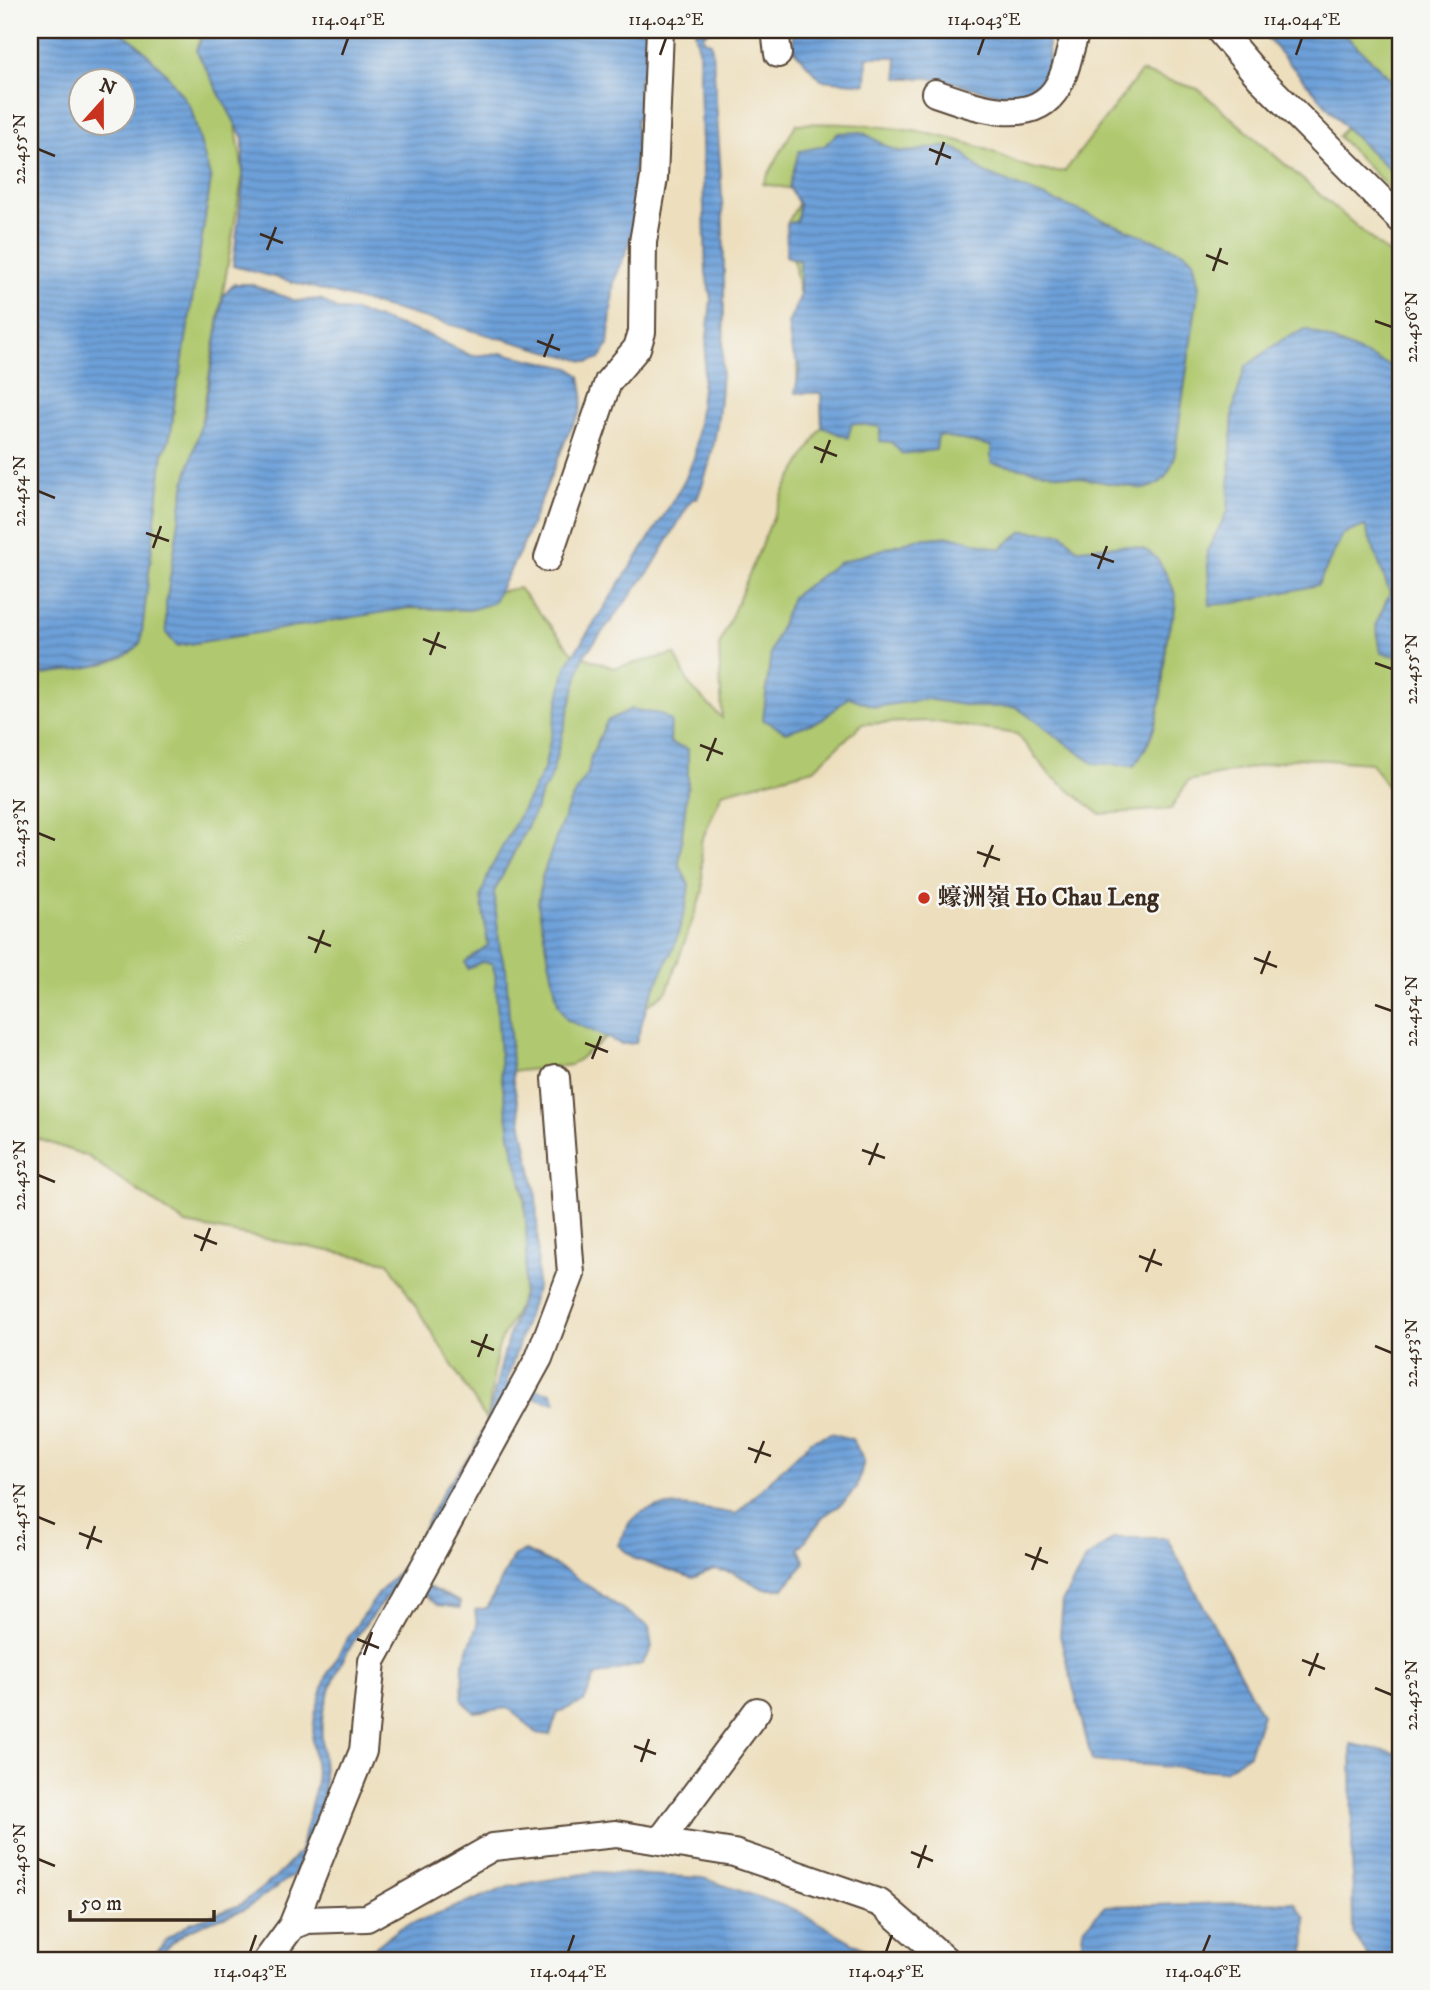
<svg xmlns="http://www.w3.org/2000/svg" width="1430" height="1990" viewBox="0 0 1430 1990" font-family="'IM FELL DW Pica','Noto Serif TC',serif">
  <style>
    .green { fill: #b0c96f; stroke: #767a46; stroke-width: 2; fill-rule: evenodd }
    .water { fill: url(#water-rules); stroke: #54657c; stroke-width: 2; fill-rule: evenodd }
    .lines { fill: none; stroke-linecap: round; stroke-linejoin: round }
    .minor-casing { stroke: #564536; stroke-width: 30 }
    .minor { stroke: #fff; stroke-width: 26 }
    .ticks { fill: none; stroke: #3b2a1e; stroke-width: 2.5 }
    .poi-dot { fill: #c8321e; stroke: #f6f6f2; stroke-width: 2.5 }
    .labels { text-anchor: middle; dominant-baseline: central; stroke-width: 5; stroke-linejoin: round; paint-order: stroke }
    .poi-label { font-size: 24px; font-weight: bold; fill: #3b2a1e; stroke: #f6f6f2; text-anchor: start }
    .neatline { fill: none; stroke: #3b2a1e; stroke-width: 2.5 }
    .ticks-label { font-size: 18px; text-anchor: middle; fill: #3b2a1e }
  </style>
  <defs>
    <pattern id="water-rules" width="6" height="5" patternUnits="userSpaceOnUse" patternTransform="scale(1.75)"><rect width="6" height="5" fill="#6da0d9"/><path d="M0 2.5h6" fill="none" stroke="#5b83af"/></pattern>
  </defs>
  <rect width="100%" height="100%" fill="#f6f6f2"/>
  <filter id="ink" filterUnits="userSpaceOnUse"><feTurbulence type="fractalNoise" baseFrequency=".0143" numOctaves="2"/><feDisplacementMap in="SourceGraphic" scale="14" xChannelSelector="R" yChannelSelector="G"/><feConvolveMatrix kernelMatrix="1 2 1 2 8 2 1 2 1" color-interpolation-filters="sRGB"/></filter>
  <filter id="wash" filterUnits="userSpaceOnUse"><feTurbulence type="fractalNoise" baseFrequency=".00686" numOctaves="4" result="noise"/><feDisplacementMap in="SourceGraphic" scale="28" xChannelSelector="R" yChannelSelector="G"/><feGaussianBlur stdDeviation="1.57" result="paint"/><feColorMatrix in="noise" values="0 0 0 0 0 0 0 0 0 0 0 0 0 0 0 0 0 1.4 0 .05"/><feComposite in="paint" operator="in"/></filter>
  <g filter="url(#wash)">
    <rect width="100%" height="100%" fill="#eddfbe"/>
    <path class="green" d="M 30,30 L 203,30 L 196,50 L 235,120 L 243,173 L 166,633 L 177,646 L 519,588 L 573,653 L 614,668 L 675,654 L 690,686 L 722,718 L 719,646 L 785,489 L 822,427 L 821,393 L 797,382 L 800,297 L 787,224 L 805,191 L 763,184 L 796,124 C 855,122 916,128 973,145 C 1008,155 1025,174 1065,171 L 1141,72 L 1198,89 L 1400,264 L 1400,805 L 1371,763 L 1298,758 L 1188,781 L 1171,809 L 1100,814 L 1050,775 L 1017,734 L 929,721 L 862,724 L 814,769 L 722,793 L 701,842 L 703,891 L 667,991 L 571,1065 L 501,1073 C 512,1145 537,1219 523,1292 C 520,1311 505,1328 499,1346 C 492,1369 491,1397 487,1421 L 388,1262 L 186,1224 L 87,1156 L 30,1136 ZM 80,80 L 122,80 L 122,122 L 80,122 Z
      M 1340,30 L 1400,30 L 1400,88 Z
      M 1346,128 L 1400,180 L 1400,200 L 1338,136 Z"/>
    <path class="water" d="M 30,30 L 118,30 L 134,41 L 165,72 L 191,108 L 211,180 L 181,372 C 170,399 178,428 163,453 L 141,641 C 127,668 59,671 30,676 ZM 80,80 L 122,80 L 122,122 L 80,122 Z
      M 206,30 L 647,30 L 647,58 L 639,83 L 640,113 L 636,121 L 637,157 L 633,180 L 639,197 L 629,245 L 614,281 L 608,345 L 601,358 L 588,362 L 233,266 L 243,183 L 243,138 L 196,50 Z
      M 711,30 L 703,34 L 704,40 L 711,42 L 713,57 C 720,155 727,250 723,347 C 721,401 718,449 697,499 L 692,499 L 651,569 L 583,657 L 550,781 L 541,793 L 536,809 L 494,892 L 500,949 L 506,969 L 513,1080 L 536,1194 L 538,1245 L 537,1287 L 506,1383 L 552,1393 L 556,1403 L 523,1396 L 415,1581 L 460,1602 L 460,1608 L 438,1605 L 403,1578 C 367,1619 335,1659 323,1714 C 319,1736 324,1756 324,1778 C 325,1801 314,1852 299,1870 C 294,1876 284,1881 278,1886 C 265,1894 252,1907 238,1912 C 201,1926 182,1926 158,1960 L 151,1960 L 168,1938 L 190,1923 L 240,1905 L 276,1877 L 300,1851 L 317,1781 L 312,1740 L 315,1714 L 327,1675 L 350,1634 L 379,1593 L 404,1565 L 445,1488 L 475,1449 L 487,1421 L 508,1338 L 523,1294 L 527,1251 L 525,1195 L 511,1141 L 501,1073 L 495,974 L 492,963 L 481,962 L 468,969 L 465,962 L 488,945 L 481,896 L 490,870 L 544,769 L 566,666 L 663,517 L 685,480 L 695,455 L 711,299 L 706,273 L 699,50 L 695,31 Z
      M 792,30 L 1047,30 L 1049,63 L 1042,84 C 998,108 979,84 936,79 C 924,77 910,78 898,78 L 896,57 L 867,57 L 866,84 L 821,80 L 794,50 Z
      M 1260,30 L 1340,30 L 1400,88 L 1400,180 L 1346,128 Z
      M 860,132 C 875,137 886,149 899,151 C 917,155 934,143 953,148 C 968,152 973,167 987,174 L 1184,252 L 1193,259 L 1199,286 L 1174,459 C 1168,476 1163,484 1144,489 L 991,463 L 991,446 L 938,435 L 936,450 L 902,454 L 891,442 L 880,441 L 880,427 L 852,423 L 848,438 L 822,427 L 821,393 L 795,393 L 800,367 L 792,353 L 788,324 L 800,297 L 800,261 L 786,256 L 787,224 L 797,221 L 799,204 L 789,187 L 799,151 L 824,146 L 838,133 Z
      M 234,284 L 250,284 L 296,301 L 320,299 L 338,310 L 354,311 L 428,335 L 472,356 L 502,353 L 570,368 L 580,376 L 583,395 L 580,413 L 568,434 L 522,547 L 493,603 L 470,610 L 409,608 L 177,646 L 166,633 L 166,603 L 185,482 L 203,418 L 223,296 Z
      M 1306,329 L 1400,370 L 1400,657 L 1381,653 L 1376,624 L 1390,593 L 1365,526 L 1343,534 L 1318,585 L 1235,603 L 1210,605 L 1207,551 L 1228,511 L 1233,409 L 1245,367 L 1283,339 Z
      M 1023,531 L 1063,534 L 1077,549 C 1098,548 1135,540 1152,554 C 1159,559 1171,582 1174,591 C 1180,609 1169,621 1167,638 C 1160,687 1166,724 1134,766 L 1093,763 L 1016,707 L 976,707 L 926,699 L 876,707 L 849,697 L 822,720 L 786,732 L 763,720 L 771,651 L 792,597 L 838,563 L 916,539 L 951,536 L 1000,549 Z
      M 631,709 L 660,714 L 671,721 L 670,743 L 688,749 L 688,783 L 679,864 L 689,885 L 686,907 L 674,947 L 648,1002 L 636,1043 L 621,1044 L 567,1020 L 558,1004 L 538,905 L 542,877 L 560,827 L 571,800 L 588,773 L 591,756 L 607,721 Z
      M 831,1433 L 852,1439 L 864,1461 L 857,1487 L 844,1502 L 824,1516 L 799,1549 L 805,1563 L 783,1589 L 764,1589 L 734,1573 L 714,1569 L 693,1578 L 635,1559 L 618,1545 C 622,1538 625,1527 631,1521 C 654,1494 706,1510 736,1514 L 812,1440 Z
      M 1114,1538 L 1167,1538 L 1262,1714 L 1249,1754 L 1224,1771 L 1092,1761 L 1060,1636 L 1063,1600 L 1086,1559 Z
      M 525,1551 L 565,1570 L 649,1627 L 652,1648 L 642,1664 L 595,1676 L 584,1702 L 558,1712 L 550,1735 L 536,1733 L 509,1708 L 474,1712 L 462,1701 L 463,1663 L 477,1625 L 475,1610 L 487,1608 L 513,1557 Z
      M 1351,1744 L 1400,1754 L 1400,1954 L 1371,1960 L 1353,1933 Z
      M 595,1872 L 703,1878 L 796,1910 L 883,1960 L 358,1960 L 402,1927 L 511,1886 Z
      M 1294,1902 L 1306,1918 L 1305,1960 L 1080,1960 L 1083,1929 L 1105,1906 Z"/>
  </g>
  <g filter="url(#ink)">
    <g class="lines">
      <defs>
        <path id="minor" d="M 775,30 L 778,54
          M 1219,30 L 1260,78 L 1400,219
          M 935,93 C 973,106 1033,130 1058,86 C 1068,70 1069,47 1077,30
          M 548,558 L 608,382 L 637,348 L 642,332 L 643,242 L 654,178 L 660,30
          M 660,1841 L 757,1711
          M 292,1926 L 363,1751 L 372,1661 L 539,1358 L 571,1274 L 556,1078
          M 267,1960 L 292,1926 L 307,1920 L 367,1918 L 493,1847 L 616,1834 L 734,1853 L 880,1903 L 946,1960"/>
      </defs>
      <use href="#minor" class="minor-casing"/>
      <use href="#minor" class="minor"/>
    </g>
  </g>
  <path class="ticks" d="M 342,55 L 348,38M 660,55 L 666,38M 978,55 L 984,38M 1296,55 L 1302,38M 38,149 L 55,156M 929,149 L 951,158M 936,165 L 944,142M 260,234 L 283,243M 267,250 L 276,227M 1206,255 L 1228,264M 1213,271 L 1221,248M 1375,321 L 1392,327M 537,341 L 560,350M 544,357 L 553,334M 814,447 L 837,456M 821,463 L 830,440M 38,491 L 55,498M 146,533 L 169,541M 153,548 L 161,526M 1091,554 L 1114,562M 1098,569 L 1107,546M 423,639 L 446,648M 430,655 L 439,632M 1375,663 L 1392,669M 700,745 L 723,754M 707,761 L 716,738M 38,833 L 55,840M 977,852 L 1000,860M 984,867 L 993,845M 308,937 L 331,946M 315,953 L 324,930M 1254,958 L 1277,967M 1261,974 L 1270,951M 1375,1005 L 1392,1011M 585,1043 L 608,1052M 592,1059 L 601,1036M 862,1150 L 885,1158M 869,1165 L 878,1143M 38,1175 L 55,1182M 194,1235 L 217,1244M 201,1251 L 210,1228M 1139,1256 L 1162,1265M 1146,1272 L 1155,1249M 471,1341 L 494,1350M 1375,1346 L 1392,1353M 478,1357 L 487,1334M 748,1448 L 771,1456M 755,1463 L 764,1441M 38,1517 L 55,1524M 79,1533 L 102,1542M 87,1549 L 95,1526M 1025,1554 L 1048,1563M 1032,1570 L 1041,1547M 357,1639 L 379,1648M 364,1655 L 372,1632M 1302,1660 L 1325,1669M 1309,1676 L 1318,1653M 1375,1688 L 1392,1695M 634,1746 L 656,1754M 641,1762 L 649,1739M 911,1852 L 933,1861M 38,1859 L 55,1866M 918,1868 L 926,1845M 250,1952 L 256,1935M 568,1952 L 574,1935M 886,1952 L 892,1935M 1203,1952 L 1210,1935"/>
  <circle class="poi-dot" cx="924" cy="898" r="7"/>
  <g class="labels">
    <g class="poi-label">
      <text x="938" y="898">蠔洲嶺 Ho Chau Leng</text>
    </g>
  </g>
  <rect width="1430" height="1990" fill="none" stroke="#f6f6f2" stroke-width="77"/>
  <g transform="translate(102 102) rotate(21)"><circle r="33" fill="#f6f6f2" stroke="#aba49d" stroke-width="2"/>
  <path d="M0-5L12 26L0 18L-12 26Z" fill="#c8321e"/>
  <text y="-10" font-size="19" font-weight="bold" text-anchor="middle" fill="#3b2a1e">N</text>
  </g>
  <path d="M70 1910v10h144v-10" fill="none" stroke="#3b2a1e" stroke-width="3.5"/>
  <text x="80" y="1910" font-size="21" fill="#3b2a1e" stroke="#f6f6f2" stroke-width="5" paint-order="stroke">50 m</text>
  <rect x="38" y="38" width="1354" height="1914" class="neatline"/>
  <g class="ticks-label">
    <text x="348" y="25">114.041°E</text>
    <text x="666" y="25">114.042°E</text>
    <text x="984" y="25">114.043°E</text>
    <text x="1302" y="25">114.044°E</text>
    <text transform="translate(19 149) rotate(-90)" y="6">22.455°N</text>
    <text transform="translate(1411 327) rotate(-90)" y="6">22.456°N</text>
    <text transform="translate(19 491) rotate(-90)" y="6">22.454°N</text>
    <text transform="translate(1411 669) rotate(-90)" y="6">22.455°N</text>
    <text transform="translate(19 833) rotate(-90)" y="6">22.453°N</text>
    <text transform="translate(1411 1011) rotate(-90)" y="6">22.454°N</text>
    <text transform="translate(19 1175) rotate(-90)" y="6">22.452°N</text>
    <text transform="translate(1411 1353) rotate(-90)" y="6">22.453°N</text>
    <text transform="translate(19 1517) rotate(-90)" y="6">22.451°N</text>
    <text transform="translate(1411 1695) rotate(-90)" y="6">22.452°N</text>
    <text transform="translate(19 1859) rotate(-90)" y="6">22.450°N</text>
    <text x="250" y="1977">114.043°E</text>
    <text x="568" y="1977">114.044°E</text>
    <text x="886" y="1977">114.045°E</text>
    <text x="1203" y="1977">114.046°E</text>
  </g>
</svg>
